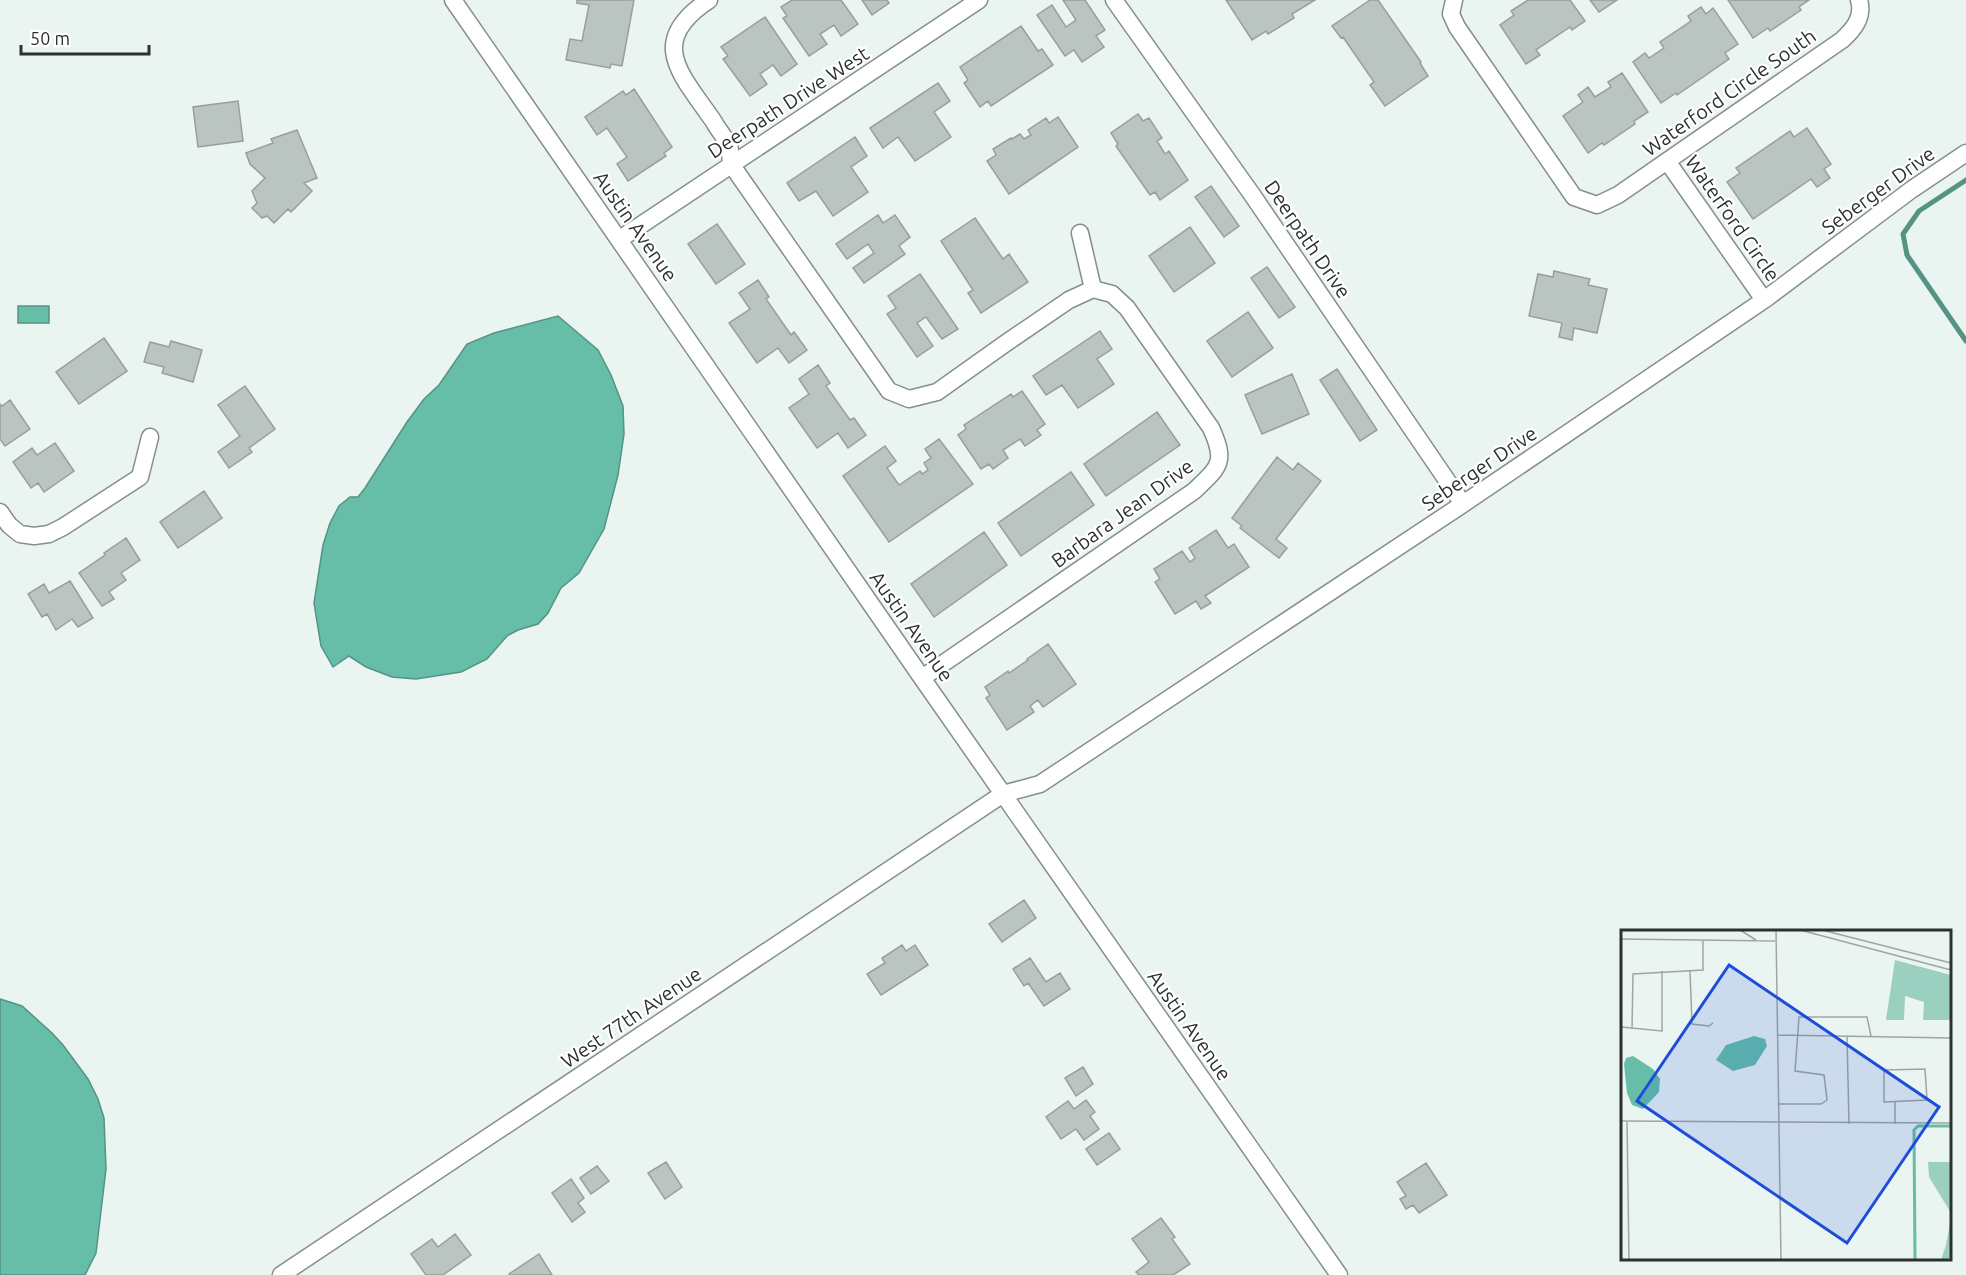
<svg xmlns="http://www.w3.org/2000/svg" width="1966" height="1275" viewBox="0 0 1966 1275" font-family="Ubuntu,sans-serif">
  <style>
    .water { fill: #66bea8; stroke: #559384; stroke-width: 1.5 }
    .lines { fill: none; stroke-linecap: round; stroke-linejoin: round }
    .stream { stroke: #559384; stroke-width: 5 }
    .building { fill: #bac4c1; stroke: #969f9c; stroke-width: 1.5 }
    .minor-casing { stroke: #868f8c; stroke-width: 19 }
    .minor { stroke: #fff; stroke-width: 16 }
    .labels { text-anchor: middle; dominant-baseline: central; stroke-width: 4.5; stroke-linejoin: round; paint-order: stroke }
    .street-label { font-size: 20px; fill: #2d302f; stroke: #fff }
    .inset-river { fill: none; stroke: #66bea8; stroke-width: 3 }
    .inset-road { fill: none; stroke: #9ea6a3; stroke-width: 1.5 }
    .view { fill: #1d4ed8; fill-opacity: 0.15; stroke: #1d4ed8; stroke-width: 3 }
    .inset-edge { fill: none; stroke: #2d302f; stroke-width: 3 }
  </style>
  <rect width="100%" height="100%" fill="#eaf4f1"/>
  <path class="water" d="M 18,306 L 49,306 L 49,323 L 18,323 Z
    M 558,316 L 598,350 L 611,375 L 623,406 L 624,434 L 618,475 L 604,529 L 579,573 L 561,588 L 548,613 L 538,624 L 518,630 L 507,636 L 487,659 L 461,672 L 416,679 L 392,677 L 366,667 L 349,656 L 333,667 L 321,646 L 314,603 L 323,545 L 330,523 L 339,506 L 350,497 L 358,497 L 365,488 L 407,422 L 424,399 L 439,385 L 467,344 L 494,333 Z
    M 0,999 L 22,1006 L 52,1033 L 63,1045 L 88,1079 L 98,1099 L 104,1118 L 106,1169 L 96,1253 L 85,1275 L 0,1275 Z"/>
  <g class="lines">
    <path class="stream" d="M 1966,180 L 1919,211 L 1903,234 L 1907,255 L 1966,341"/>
  </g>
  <path class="building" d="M 577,0 L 634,0 L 622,66 L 611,64 L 610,68 L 566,60 L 570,39 L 582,41 L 589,5 L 577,3 Z
    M 792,0 L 841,0 L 858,24 L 841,36 L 834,25 L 820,34 L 827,44 L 809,56 L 783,18 L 787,16 L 781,7 Z
    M 862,0 L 887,0 L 889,3 L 872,15 Z
    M 1063,0 L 1085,0 L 1105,30 L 1096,36 L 1104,47 L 1082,62 L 1074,50 L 1065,56 L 1037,15 L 1052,5 L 1066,27 L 1076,20 Z
    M 1226,0 L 1315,0 L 1292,14 L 1294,18 L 1268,34 L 1266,31 L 1252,40 Z
    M 1370,0 L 1378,0 L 1421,62 L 1420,63 L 1428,76 L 1385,106 L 1370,85 L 1374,82 L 1343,37 L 1341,38 L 1332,26 Z
    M 1528,0 L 1570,0 L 1585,21 L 1572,30 L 1570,27 L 1536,50 L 1540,55 L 1526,64 L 1500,25 L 1514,15 L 1511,11 Z
    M 1590,0 L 1617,0 L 1599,12 Z
    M 1728,0 L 1809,0 L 1799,7 L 1801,10 L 1770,31 L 1768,28 L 1753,38 Z
    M 1701,7 L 1706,14 L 1713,8 L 1738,44 L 1725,53 L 1729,59 L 1677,95 L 1676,93 L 1661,103 L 1633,62 L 1645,53 L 1649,58 L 1664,48 L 1660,42 L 1691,21 L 1688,16 Z
    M 765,17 L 797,64 L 781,76 L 773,65 L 760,74 L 767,84 L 750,96 L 723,59 L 728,56 L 721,47 Z
    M 1021,26 L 1038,51 L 1042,49 L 1053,65 L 991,106 L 988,101 L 980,107 L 964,83 L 968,80 L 960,67 Z
    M 1622,73 L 1648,112 L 1634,121 L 1635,124 L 1604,145 L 1602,143 L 1588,153 L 1563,116 L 1583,102 L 1578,95 L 1588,87 L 1595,97 L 1611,87 L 1608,82 Z
    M 938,83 L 950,101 L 934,112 L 951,137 L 915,161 L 898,137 L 883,148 L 870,128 Z
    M 634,89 L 672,147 L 664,153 L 666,156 L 628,181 L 617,164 L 627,157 L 607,128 L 597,135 L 585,117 L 623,91 L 626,95 Z
    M 238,101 L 243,141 L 198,147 L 193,107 Z
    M 1138,114 L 1143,121 L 1149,118 L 1162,138 L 1157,141 L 1165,154 L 1169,151 L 1188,180 L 1160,200 L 1155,192 L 1150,195 L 1116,146 L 1118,144 L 1111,133 Z
    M 1058,117 L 1078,147 L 1009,194 L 987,161 L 996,155 L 993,149 L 1011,138 L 1012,139 L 1020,134 L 1024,139 L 1031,135 L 1028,130 L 1046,118 L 1049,123 Z
    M 1807,128 L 1831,164 L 1824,169 L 1830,178 L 1817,187 L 1811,179 L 1753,219 L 1727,182 L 1740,173 L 1736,168 L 1790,131 L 1794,137 Z
    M 297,130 L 317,178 L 304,183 L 312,191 L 291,212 L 288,209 L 274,223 L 267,216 L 262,218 L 252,208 L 257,203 L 252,191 L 265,178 L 250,164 L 246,153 L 273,143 L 271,139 Z
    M 855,137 L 867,156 L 851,167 L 868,192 L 833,216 L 816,191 L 799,201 L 787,183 Z
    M 1211,186 L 1239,226 L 1224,237 L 1195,197 Z
    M 878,215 L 883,223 L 895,215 L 910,237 L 899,246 L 905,254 L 864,283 L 853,268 L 874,253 L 868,244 L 847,259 L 836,244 Z
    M 975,218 L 1003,259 L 1009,254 L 1028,282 L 981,313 L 968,293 L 973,290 L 941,241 Z
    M 717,224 L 745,264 L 716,284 L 688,244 Z
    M 1190,227 L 1215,263 L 1174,292 L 1149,256 Z
    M 1267,267 L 1295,307 L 1279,318 L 1251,278 Z
    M 1554,271 L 1590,279 L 1588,285 L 1607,289 L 1597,333 L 1574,328 L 1572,340 L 1559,337 L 1562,323 L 1529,316 L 1538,274 L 1553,277 Z
    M 920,274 L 958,329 L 942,339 L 926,317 L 917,323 L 933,346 L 917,357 L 887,314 L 896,308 L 888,296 Z
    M 758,280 L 769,297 L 766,299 L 791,335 L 794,332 L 807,350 L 789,363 L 778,348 L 757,363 L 729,323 L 750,309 L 739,293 Z
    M 1248,312 L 1273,348 L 1232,377 L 1207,341 Z
    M 1100,331 L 1112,349 L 1097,359 L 1114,384 L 1078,408 L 1062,385 L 1046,395 L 1033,376 Z
    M 104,338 L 127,371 L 79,404 L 56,372 Z
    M 171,341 L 202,350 L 193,382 L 162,373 L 164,367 L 144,362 L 150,342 L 169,347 Z
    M 818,365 L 830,383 L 826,386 L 850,420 L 854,418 L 866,435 L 848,448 L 838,433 L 817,448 L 789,408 L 809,394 L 799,379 Z
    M 1337,369 L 1377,430 L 1360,441 L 1320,380 Z
    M 1292,374 L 1309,414 L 1262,434 L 1245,395 Z
    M 245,386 L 275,429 L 249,448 L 252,452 L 229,468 L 218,452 L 240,436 L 218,405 Z
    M 1022,391 L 1045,424 L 1037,430 L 1041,435 L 1025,446 L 1020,439 L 1003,450 L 1008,458 L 993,469 L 989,464 L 981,469 L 958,435 L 966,429 L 964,425 L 979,415 L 1011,394 L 1013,397 Z
    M 10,400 L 30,429 L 5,446 L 0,439 L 0,404 L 2,406 Z
    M 1157,412 L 1180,445 L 1106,496 L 1084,464 Z
    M 939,439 L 973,484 L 889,542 L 843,476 L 885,446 L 896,461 L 887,468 L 899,485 L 920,471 L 922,474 L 928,470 L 924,463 L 931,458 L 925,449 Z
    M 55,443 L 74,471 L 44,492 L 38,483 L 31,488 L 13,462 L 32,448 L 37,455 Z
    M 1277,457 L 1293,470 L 1298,463 L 1321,481 L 1276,539 L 1287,548 L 1279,558 L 1240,528 L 1242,526 L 1232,518 Z
    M 1071,472 L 1094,505 L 1021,556 L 998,523 Z
    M 204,491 L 222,518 L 178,548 L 160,522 Z
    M 1216,530 L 1228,548 L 1234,544 L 1249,567 L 1205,596 L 1211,603 L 1201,609 L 1196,601 L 1175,614 L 1155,582 L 1160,579 L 1154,569 L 1182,551 L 1190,562 L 1195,558 L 1189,548 Z
    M 984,532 L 1007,565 L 934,617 L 911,584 Z
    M 126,538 L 140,560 L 121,573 L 126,580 L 109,592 L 114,599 L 102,606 L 79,573 L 105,555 L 104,553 Z
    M 70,581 L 93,618 L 78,627 L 72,619 L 56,630 L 47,614 L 42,617 L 28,594 L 44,584 L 49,593 Z
    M 1048,644 L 1076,684 L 1043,707 L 1038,700 L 1030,706 L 1034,712 L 1007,730 L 986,698 L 990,695 L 985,687 L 1008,671 L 1009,673 L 1028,660 L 1027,659 Z
    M 1024,900 L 1036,918 L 1002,942 L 989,924 Z
    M 902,945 L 906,951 L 915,945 L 928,965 L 881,995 L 867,974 L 885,963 L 882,958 Z
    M 1030,958 L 1046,982 L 1060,973 L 1070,989 L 1044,1006 L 1028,983 L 1024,986 L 1013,969 Z
    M 1083,1067 L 1093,1084 L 1076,1096 L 1065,1078 Z
    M 1086,1100 L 1095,1112 L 1090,1116 L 1099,1129 L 1084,1140 L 1076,1129 L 1061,1139 L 1046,1117 L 1068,1101 L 1074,1109 Z
    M 1109,1133 L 1120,1149 L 1097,1165 L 1086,1149 Z
    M 666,1162 L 682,1187 L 665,1199 L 648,1173 Z
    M 1426,1163 L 1447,1195 L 1419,1213 L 1413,1205 L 1406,1209 L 1400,1199 L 1406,1196 L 1397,1182 Z
    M 597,1166 L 609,1181 L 591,1194 L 580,1178 Z
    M 571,1179 L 584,1198 L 578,1203 L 585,1212 L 572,1222 L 552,1193 Z
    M 1161,1218 L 1175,1237 L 1172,1239 L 1190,1264 L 1173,1275 L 1139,1275 L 1136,1272 L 1149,1262 L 1132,1239 Z
    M 455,1234 L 471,1255 L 443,1275 L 426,1275 L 411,1254 L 432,1239 L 438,1247 Z
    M 539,1254 L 552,1275 L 510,1275 L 509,1274 Z"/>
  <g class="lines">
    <defs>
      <path id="minor" d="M 453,0 L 922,678 L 1339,1275
        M 709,0 C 645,42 682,75 714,122 C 718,130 726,138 729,146 C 731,151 730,158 731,164 L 889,391 L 909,399 L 937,392 L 1006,343 L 1069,300 L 1093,289 L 1112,294 L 1127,308 L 1211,428 C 1227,463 1219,467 1194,491 L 922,678
        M 1114,0 L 1253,196 L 1463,504
        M 1454,0 L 1451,14 L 1457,27 L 1574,197 L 1597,205 L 1618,195 L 1842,40 C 1854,29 1864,17 1859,0
        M 1667,161 L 1764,300
        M 1080,233 L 1093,289
        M 620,239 L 979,0
        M 0,512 L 9,525 L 20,534 L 34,536 L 49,534 L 63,527 L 140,477 L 150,437
        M 281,1275 L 1003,794 L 1040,784 L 1463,504 L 1764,300 L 1911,190 L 1966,153"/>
    </defs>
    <use href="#minor" class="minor-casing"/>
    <use href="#minor" class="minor"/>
  </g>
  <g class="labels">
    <g class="street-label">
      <text transform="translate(1729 92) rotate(-35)">Waterford Circle South</text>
      <text transform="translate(788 102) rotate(-33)">Deerpath Drive West</text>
      <text transform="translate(1878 190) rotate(-36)">Seberger Drive</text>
      <text transform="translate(1733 218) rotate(55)">Waterford Circle</text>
      <text transform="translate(636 226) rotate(55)">Austin Avenue</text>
      <text transform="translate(1308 239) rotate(56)">Deerpath Drive</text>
      <text transform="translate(1479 468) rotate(-34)">Seberger Drive</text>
      <text transform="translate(1122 513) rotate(-36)">Barbara Jean Drive</text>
      <text transform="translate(912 626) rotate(55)">Austin Avenue</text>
      <text transform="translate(631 1017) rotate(-34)">West 77th Avenue</text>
      <text transform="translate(1190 1025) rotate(55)">Austin Avenue</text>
    </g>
  </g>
  <g transform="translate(1621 930)">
    <rect width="330" height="330" fill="#eaf4f1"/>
    <path d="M 274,30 L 330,45 L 330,90 L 302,90 L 303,72 L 284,66 L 283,90 L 265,90 ZM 307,232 L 330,232 L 330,283 L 308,247 ZM 330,288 L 330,330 L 320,330 L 325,315 Z" fill="#9bcfc0"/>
    <path d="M 133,106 L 144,109 L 146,116 L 134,135 L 112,141 L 95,130 L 105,115 ZM 12,126 L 32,139 L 39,149 L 38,162 L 22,179 L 11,175 L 6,163 L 3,134 L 5,128 Z" fill="#66bea8"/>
    <path class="inset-river" d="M 294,330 L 293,200 L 297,196 L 330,196"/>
    <path class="inset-road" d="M 119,0 L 135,10M 155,0 L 160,330M 179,0 L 330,40M 201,0 L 330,33M 0,9 L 154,11M 69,41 L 71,94 L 88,96 L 92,93M 0,97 L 41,101 L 41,41M 11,99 L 12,44 L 82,40 L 82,11M 156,105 L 330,108M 226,106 L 228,194M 263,140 L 304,139 L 306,170 L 263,172 ZM 274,172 L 274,194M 157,174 L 200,174 L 206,170 L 203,145 L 174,141 L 178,87 L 246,87 L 250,106M 0,191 L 330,193M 6,191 L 8,330"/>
    <path class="view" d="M 108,35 L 318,177 L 226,313 L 16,171 Z"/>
    <rect width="330" height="330" class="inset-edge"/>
  </g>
  <path d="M21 45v9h128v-9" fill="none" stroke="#2d302f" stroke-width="3"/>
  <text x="30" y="45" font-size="18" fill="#2d302f" stroke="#ffffff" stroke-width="4.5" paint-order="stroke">50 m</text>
</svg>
